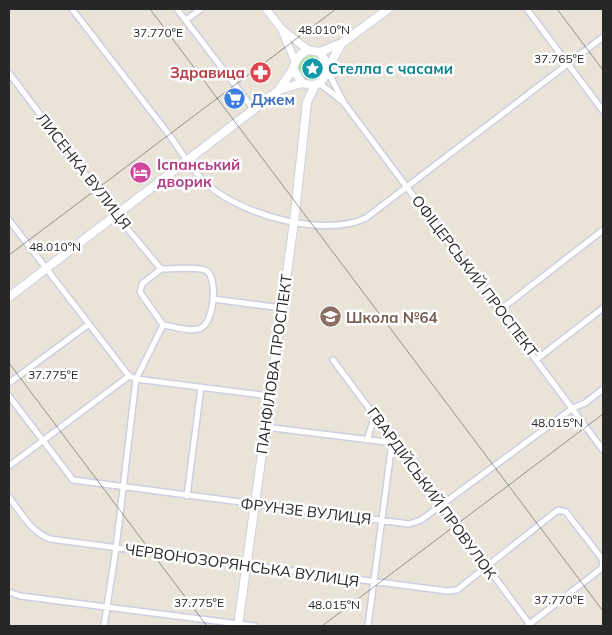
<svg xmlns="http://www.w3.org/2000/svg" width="612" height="635" viewBox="0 0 612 635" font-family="Mulish,sans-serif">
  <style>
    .green { fill: #a5e392 }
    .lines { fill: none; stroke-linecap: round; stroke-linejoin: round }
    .minor-casing { stroke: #cdcfe1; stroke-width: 8 }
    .tertiary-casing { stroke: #cdcfe1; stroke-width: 9 }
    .secondary-casing { stroke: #cdcfe1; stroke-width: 10 }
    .minor { stroke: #fff; stroke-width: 5 }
    .tertiary { stroke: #fff; stroke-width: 7 }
    .secondary { stroke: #fff; stroke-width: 8 }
    .ticks { fill: none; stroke: #272727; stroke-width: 1; stroke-opacity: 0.45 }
    .labels { text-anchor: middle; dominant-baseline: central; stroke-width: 5; stroke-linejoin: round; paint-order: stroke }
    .culture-label { font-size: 15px; font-weight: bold; fill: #0d838f; stroke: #fff; text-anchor: start }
    .health-label { font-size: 15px; font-weight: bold; fill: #be3a42; stroke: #fff; text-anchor: end }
    .shop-label { font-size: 15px; font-weight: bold; fill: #366cbe; stroke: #fff; text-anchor: start }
    .hotel-label { font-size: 15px; font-weight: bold; fill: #b23c85; stroke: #fff; text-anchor: start }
    .street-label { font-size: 15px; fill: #272727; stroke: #fff }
    .education-label { font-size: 15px; font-weight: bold; fill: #785e54; stroke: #fff; text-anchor: start }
    .ticks-label { font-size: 12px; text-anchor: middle; fill: #272727; stroke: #fff; stroke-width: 5; stroke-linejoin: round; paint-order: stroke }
  </style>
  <rect width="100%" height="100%" fill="#eae4d8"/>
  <path class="green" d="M299 68a12 12 0 1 1 24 0a12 12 0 1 1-24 0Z"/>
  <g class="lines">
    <defs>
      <path id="minor" d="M 72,9 C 104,50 135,91 167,132 C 179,148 194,174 209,186 C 244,215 323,238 366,218 L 603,37
        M 177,9 L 254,110
        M 527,9 L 603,111
        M 186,20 L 201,9
        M 328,72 L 344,103 L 603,450
        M 9,73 L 116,215 L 161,269
        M 319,83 L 342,101
        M 9,220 L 129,376 L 136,379 L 269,396
        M 161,269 C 170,269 200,266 207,271 C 218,280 214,322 201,328 C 190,333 173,326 163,325 L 140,292 L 142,284 Z
        M 213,299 L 282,308
        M 500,310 L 603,230
        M 537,359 L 603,308
        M 333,360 L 531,626
        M 9,383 L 89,324
        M 9,396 L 73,480 L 409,524 L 421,520 L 573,408 L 585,403 L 603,389
        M 265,427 L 395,443 L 391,450 L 368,626
        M 367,440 L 375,415
        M 9,466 L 129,376
        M 187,496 L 201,387
        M 9,497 C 21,513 31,532 50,539 L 447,591 L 457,590 L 558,510 L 566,512 L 603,560 L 602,568 L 527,626
        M 9,592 L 20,596 L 255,626
        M 104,626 L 116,548 L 136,379 L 163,325"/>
      <path id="tertiary" d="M 266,9 L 281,28 L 295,61
        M 283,30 L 308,50"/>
      <path id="secondary" d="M 320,52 L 342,43 L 388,9
        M 329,67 L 320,52 L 308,50 C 299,54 296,59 293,69 L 302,83 C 323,89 323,79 330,64 C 334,57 338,50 342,43
        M 279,90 L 302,83
        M 9,297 L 279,90 L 293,69
        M 238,626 L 294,222 L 307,102 L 315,85"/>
    </defs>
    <use href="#minor" class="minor-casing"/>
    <use href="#tertiary" class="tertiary-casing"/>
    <use href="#secondary" class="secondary-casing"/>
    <use href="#minor" class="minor"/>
    <use href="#tertiary" class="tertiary"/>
    <use href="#secondary" class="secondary"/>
  </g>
  <path class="ticks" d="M 150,9 L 603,611M 557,9 L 603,70M 9,255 L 336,9M 9,363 L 207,626M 322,626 L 603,414"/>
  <defs>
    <symbol id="sight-disc" viewBox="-11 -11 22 22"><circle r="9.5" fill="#0f9aa8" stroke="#fff"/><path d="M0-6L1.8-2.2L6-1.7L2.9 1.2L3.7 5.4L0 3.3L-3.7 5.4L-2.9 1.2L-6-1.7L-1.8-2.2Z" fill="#fff"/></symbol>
    <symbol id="pharmacy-disc" viewBox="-11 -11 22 22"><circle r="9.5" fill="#e0444e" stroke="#fff"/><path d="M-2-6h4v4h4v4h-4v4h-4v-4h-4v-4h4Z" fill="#fff"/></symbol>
    <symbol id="supermarket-disc" viewBox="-11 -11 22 22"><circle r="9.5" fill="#3f7fe0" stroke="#fff"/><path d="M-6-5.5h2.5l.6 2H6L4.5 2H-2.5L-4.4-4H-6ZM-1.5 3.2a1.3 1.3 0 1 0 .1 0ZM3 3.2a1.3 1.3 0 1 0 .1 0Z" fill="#fff"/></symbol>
    <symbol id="hotel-disc" viewBox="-11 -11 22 22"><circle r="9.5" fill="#d1479c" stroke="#fff"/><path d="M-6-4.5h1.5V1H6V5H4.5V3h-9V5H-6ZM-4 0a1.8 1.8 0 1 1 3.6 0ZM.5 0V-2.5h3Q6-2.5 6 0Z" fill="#fff"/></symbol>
    <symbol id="school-disc" viewBox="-11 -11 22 22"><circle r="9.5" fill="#8d6e63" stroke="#fff"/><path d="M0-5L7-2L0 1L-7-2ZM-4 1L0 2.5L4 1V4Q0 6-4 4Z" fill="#fff"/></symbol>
  </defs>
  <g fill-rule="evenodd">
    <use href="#sight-disc" x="300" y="56" width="25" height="25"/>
    <use href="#pharmacy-disc" x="248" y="60" width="25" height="25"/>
    <use href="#supermarket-disc" x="222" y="86" width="25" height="25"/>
    <use href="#hotel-disc" x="128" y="160" width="25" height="25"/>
    <use href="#school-disc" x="318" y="304" width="25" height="25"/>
  </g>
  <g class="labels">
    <g class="culture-label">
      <text x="328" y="68">Стелла с часами</text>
    </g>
    <g class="health-label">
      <text x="245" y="72">Здравица</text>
    </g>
    <g class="shop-label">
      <text x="251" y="99">Джем</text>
    </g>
    <g class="hotel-label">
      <text x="157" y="164">Іспанський<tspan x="157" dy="17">дворик</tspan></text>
    </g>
    <g class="street-label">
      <text transform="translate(84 171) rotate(52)">ЛИСЕНКА ВУЛИЦЯ</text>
      <text transform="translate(475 276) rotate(53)">ОФІЦЕРСЬКИЙ ПРОСПЕКТ</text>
      <text transform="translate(274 364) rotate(-82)">ПАНФІЛОВА ПРОСПЕКТ</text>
      <text transform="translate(432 493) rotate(54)">ГВАРДІЙСЬКИЙ ПРОВУЛОК</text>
      <text transform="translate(306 511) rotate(7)">ФРУНЗЕ ВУЛИЦЯ</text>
      <text transform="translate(242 565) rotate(8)">ЧЕРВОНОЗОРЯНСЬКА ВУЛИЦЯ</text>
    </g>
    <g class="education-label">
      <text x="346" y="317">Школа №64</text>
    </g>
  </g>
  <g class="ticks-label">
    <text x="324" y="34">48.010°N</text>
    <text x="158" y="37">37.770°E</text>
    <text x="559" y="63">37.765°E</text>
    <text x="55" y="251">48.010°N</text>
    <text x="53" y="379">37.775°E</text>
    <text x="557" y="427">48.015°N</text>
    <text x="559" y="604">37.770°E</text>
    <text x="199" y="607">37.775°E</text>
    <text x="334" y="609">48.015°N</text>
  </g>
  <rect width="612" height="635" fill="none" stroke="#272727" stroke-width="20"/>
</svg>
